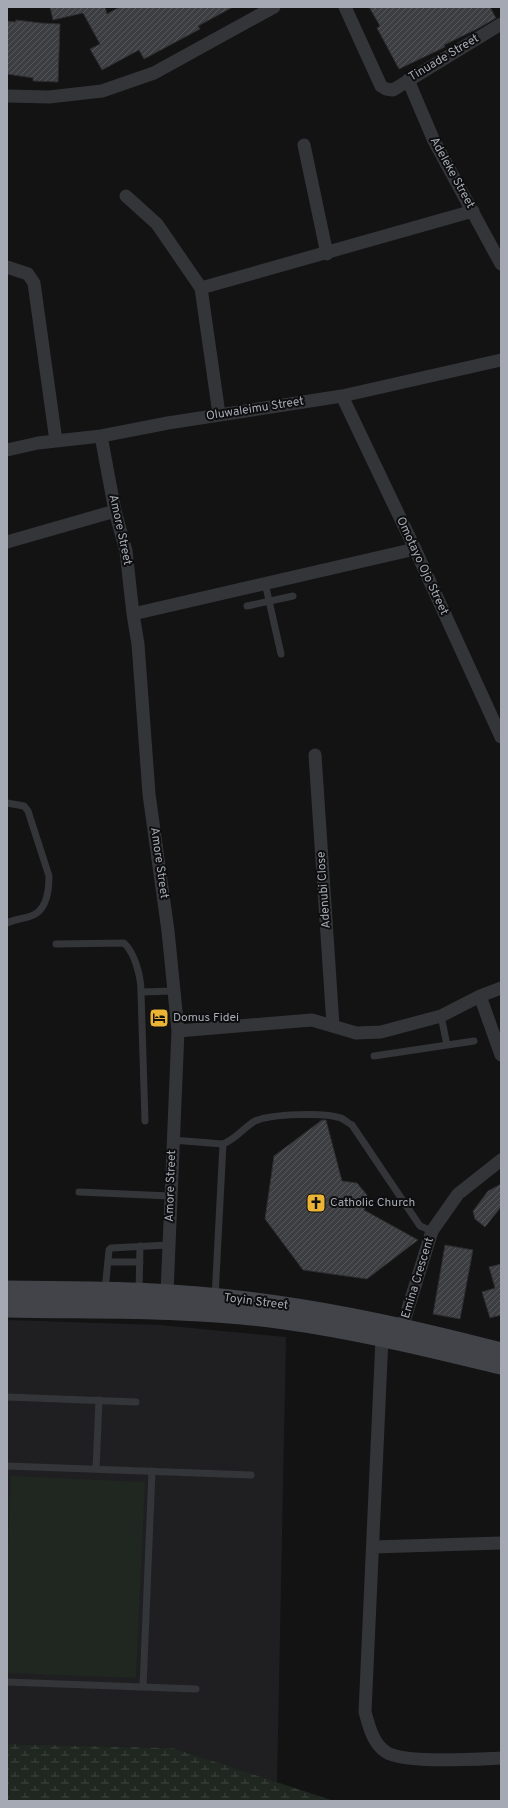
<svg xmlns="http://www.w3.org/2000/svg" width="508" height="1808" viewBox="0 0 508 1808" font-family="Overpass,sans-serif">
  <style>
    .built { fill: #1f1f21 }
    .wetland { fill: url(#wetland-marsh) }
    .park { fill: #1f2720 }
    .building { fill: url(#building-hatch); stroke: #2d2d30 }
    .lines { fill: none; stroke-linecap: round; stroke-linejoin: round }
    .lane { stroke: #343539; stroke-width: 7 }
    .street { stroke: #343539; stroke-width: 13 }
    .secondary { stroke: #424449; stroke-width: 19 }
    .labels { text-anchor: middle; dominant-baseline: central; stroke-width: 4; stroke-linejoin: round; paint-order: stroke }
    .street-label { font-size: 12px; fill: #a5a9b4; stroke: #0e0e0f }
    .poi-label { font-size: 12px; fill: #a5a9b4; stroke: #0e0e0f; text-anchor: start }
  </style>
  <defs>
    <pattern id="wetland-marsh" width="20" height="14" patternUnits="userSpaceOnUse"><rect width="20" height="14" fill="#1f2720"/><path d="M1 5h8M5 5V1M11 12h8M15 12V8" fill="none" stroke="#3d443e"/></pattern>
    <pattern id="building-hatch" width="6" height="6" patternUnits="userSpaceOnUse"><rect width="6" height="6" fill="#3d3e41"/><path d="M-1 1l2-2M0 6l6-6M5 7l2-2" fill="none" stroke="#56575a"/></pattern>
  </defs>
  <rect width="100%" height="100%" fill="#131314"/>
  <path class="built" d="M 7,1320 L 160,1325 L 286,1337 L 277,1783 L 173,1748 L 7,1744 Z"/>
  <path class="wetland" d="M 7,1744 L 173,1748 L 334,1801 L 7,1801 Z"/>
  <path class="park" d="M 11,1476 L 145,1482 L 136,1678 L 7,1673 L 7,1567 Z"/>
  <path class="building" d="M 50,7 L 105,7 L 107,14 L 120,7 L 233,7 L 198,26 L 200,29 L 144,59 L 139,50 L 102,70 L 90,49 L 100,44 L 83,13 L 53,20 Z
    M 369,7 L 490,7 L 496,18 L 477,29 L 444,45 L 445,47 L 399,69 L 377,28 L 380,26 Z
    M 16,20 L 41,23 L 60,24 L 58,82 L 33,81 L 33,78 L 7,74 L 7,21 L 15,22 Z
    M 322,1120 L 326,1120 L 342,1181 L 357,1183 L 367,1195 L 364,1210 L 418,1240 L 367,1279 L 303,1270 L 265,1219 L 274,1156 Z
    M 501,1184 L 501,1207 L 485,1227 L 475,1219 L 473,1211 L 488,1191 Z
    M 445,1245 L 473,1250 L 460,1319 L 433,1314 Z
    M 501,1264 L 501,1315 L 490,1318 L 482,1292 L 495,1288 L 489,1267 Z"/>
  <g class="lines">
    <path class="lane" d="M 265,583 L 281,654
      M 247,606 L 293,596
      M 7,803 L 24,806 L 28,811 L 49,876 C 49,891 47,911 31,916 C 23,919 15,919 7,923
      M 56,944 L 124,943 C 135,953 141,977 141,992 L 174,991
      M 141,992 L 145,1121
      M 441,1016 L 447,1045
      M 374,1056 L 474,1041
      M 172,1140 L 223,1144 L 215,1297
      M 223,1144 C 236,1139 243,1128 255,1121 C 271,1114 325,1112 341,1118 C 345,1120 348,1123 352,1125 L 420,1226 L 432,1231
      M 79,1192 L 170,1196
      M 108,1262 L 140,1262
      M 105,1290 L 109,1250 L 111,1248 L 168,1245
      M 139,1292 L 140,1246
      M 7,1397 L 136,1402
      M 7,1466 L 251,1475
      M 96,1469 L 99,1400
      M 7,1682 L 196,1689
      M 143,1687 L 152,1471"/>
    <path class="street" d="M 345,7 L 381,86 L 386,89 L 393,90 L 501,24
      M 408,80 L 434,141 L 501,264
      M 7,96 L 49,97 L 102,91 L 154,73 L 274,7
      M 304,145 L 327,254
      M 126,196 L 157,224 L 201,288 L 219,414
      M 7,267 L 28,274 L 34,283 L 56,441
      M 201,288 L 473,211
      M 342,396 L 415,549 L 501,737
      M 101,436 L 115,511 L 126,551 L 133,614 L 138,644 L 149,794 L 168,931 L 178,1031 L 167,1293
      M 7,450 L 38,443 L 101,436 L 168,423 L 342,396 L 501,360
      M 7,542 L 115,511
      M 133,614 L 415,549
      M 315,755 L 333,1025
      M 480,996 L 501,1055
      M 178,1031 L 312,1020 L 356,1033 L 381,1032 L 441,1016 L 480,996 L 501,988
      M 402,1328 L 432,1231 L 458,1194 L 501,1160
      M 382,1338 L 365,1712 C 369,1726 373,1744 386,1752 C 403,1764 477,1759 501,1758
      M 373,1547 L 501,1543"/>
    <path class="secondary" d="M 7,1290 C 70,1291 135,1290 198,1296 C 300,1304 401,1326 501,1352
      M 7,1308 C 99,1310 193,1307 285,1320 C 358,1330 430,1348 501,1365"/>
  </g>
  <defs>
    <symbol id="hotel-square" viewBox="-11 -11 22 22"><rect x="-9" y="-9" width="18" height="18" rx="4" fill="#ebb434" stroke="#0e0e0f"/><path d="M-6-4.5h1.5V1H6V5H4.5V3h-9V5H-6ZM-4 0a1.8 1.8 0 1 1 3.6 0ZM.5 0V-2.5h3Q6-2.5 6 0Z" fill="#111"/></symbol>
    <symbol id="church-square" viewBox="-11 -11 22 22"><rect x="-9" y="-9" width="18" height="18" rx="4" fill="#ebb434" stroke="#0e0e0f"/><path d="M-1.2-6h2.4v3.5h3.3v2.4h-3.3V6h-2.4V-.1h-3.3v-2.4h3.3Z" fill="#111"/></symbol>
  </defs>
  <g fill-rule="evenodd">
    <use href="#hotel-square" x="148" y="1007" width="22" height="22"/>
    <use href="#church-square" x="305" y="1192" width="22" height="22"/>
  </g>
  <g class="labels">
    <g class="street-label">
      <text transform="translate(444 58) rotate(-31)">Tinuade Street</text>
      <text transform="translate(452 173) rotate(61)">Adeleke Street</text>
      <text transform="translate(255 409) rotate(-9)">Oluwaleimu Street</text>
      <text transform="translate(120 530) rotate(78)">Amore Street</text>
      <text transform="translate(422 566) rotate(65)">Omotayo Ojo Street</text>
      <text transform="translate(159 863) rotate(82)">Amore Street</text>
      <text transform="translate(324 890) rotate(-94)">Adenubi Close</text>
      <text transform="translate(171 1186) rotate(-88)">Amore Street</text>
      <text transform="translate(418 1278) rotate(-73)">Emina Crescent</text>
      <text transform="translate(256 1302) rotate(7)">Toyin Street</text>
    </g>
    <g class="poi-label">
      <text x="173" y="1018">Domus Fidei</text>
      <text x="330" y="1203">Catholic Church</text>
    </g>
  </g>
  <rect width="508" height="1808" fill="none" stroke="#a5a9b4" stroke-width="16"/>
</svg>
